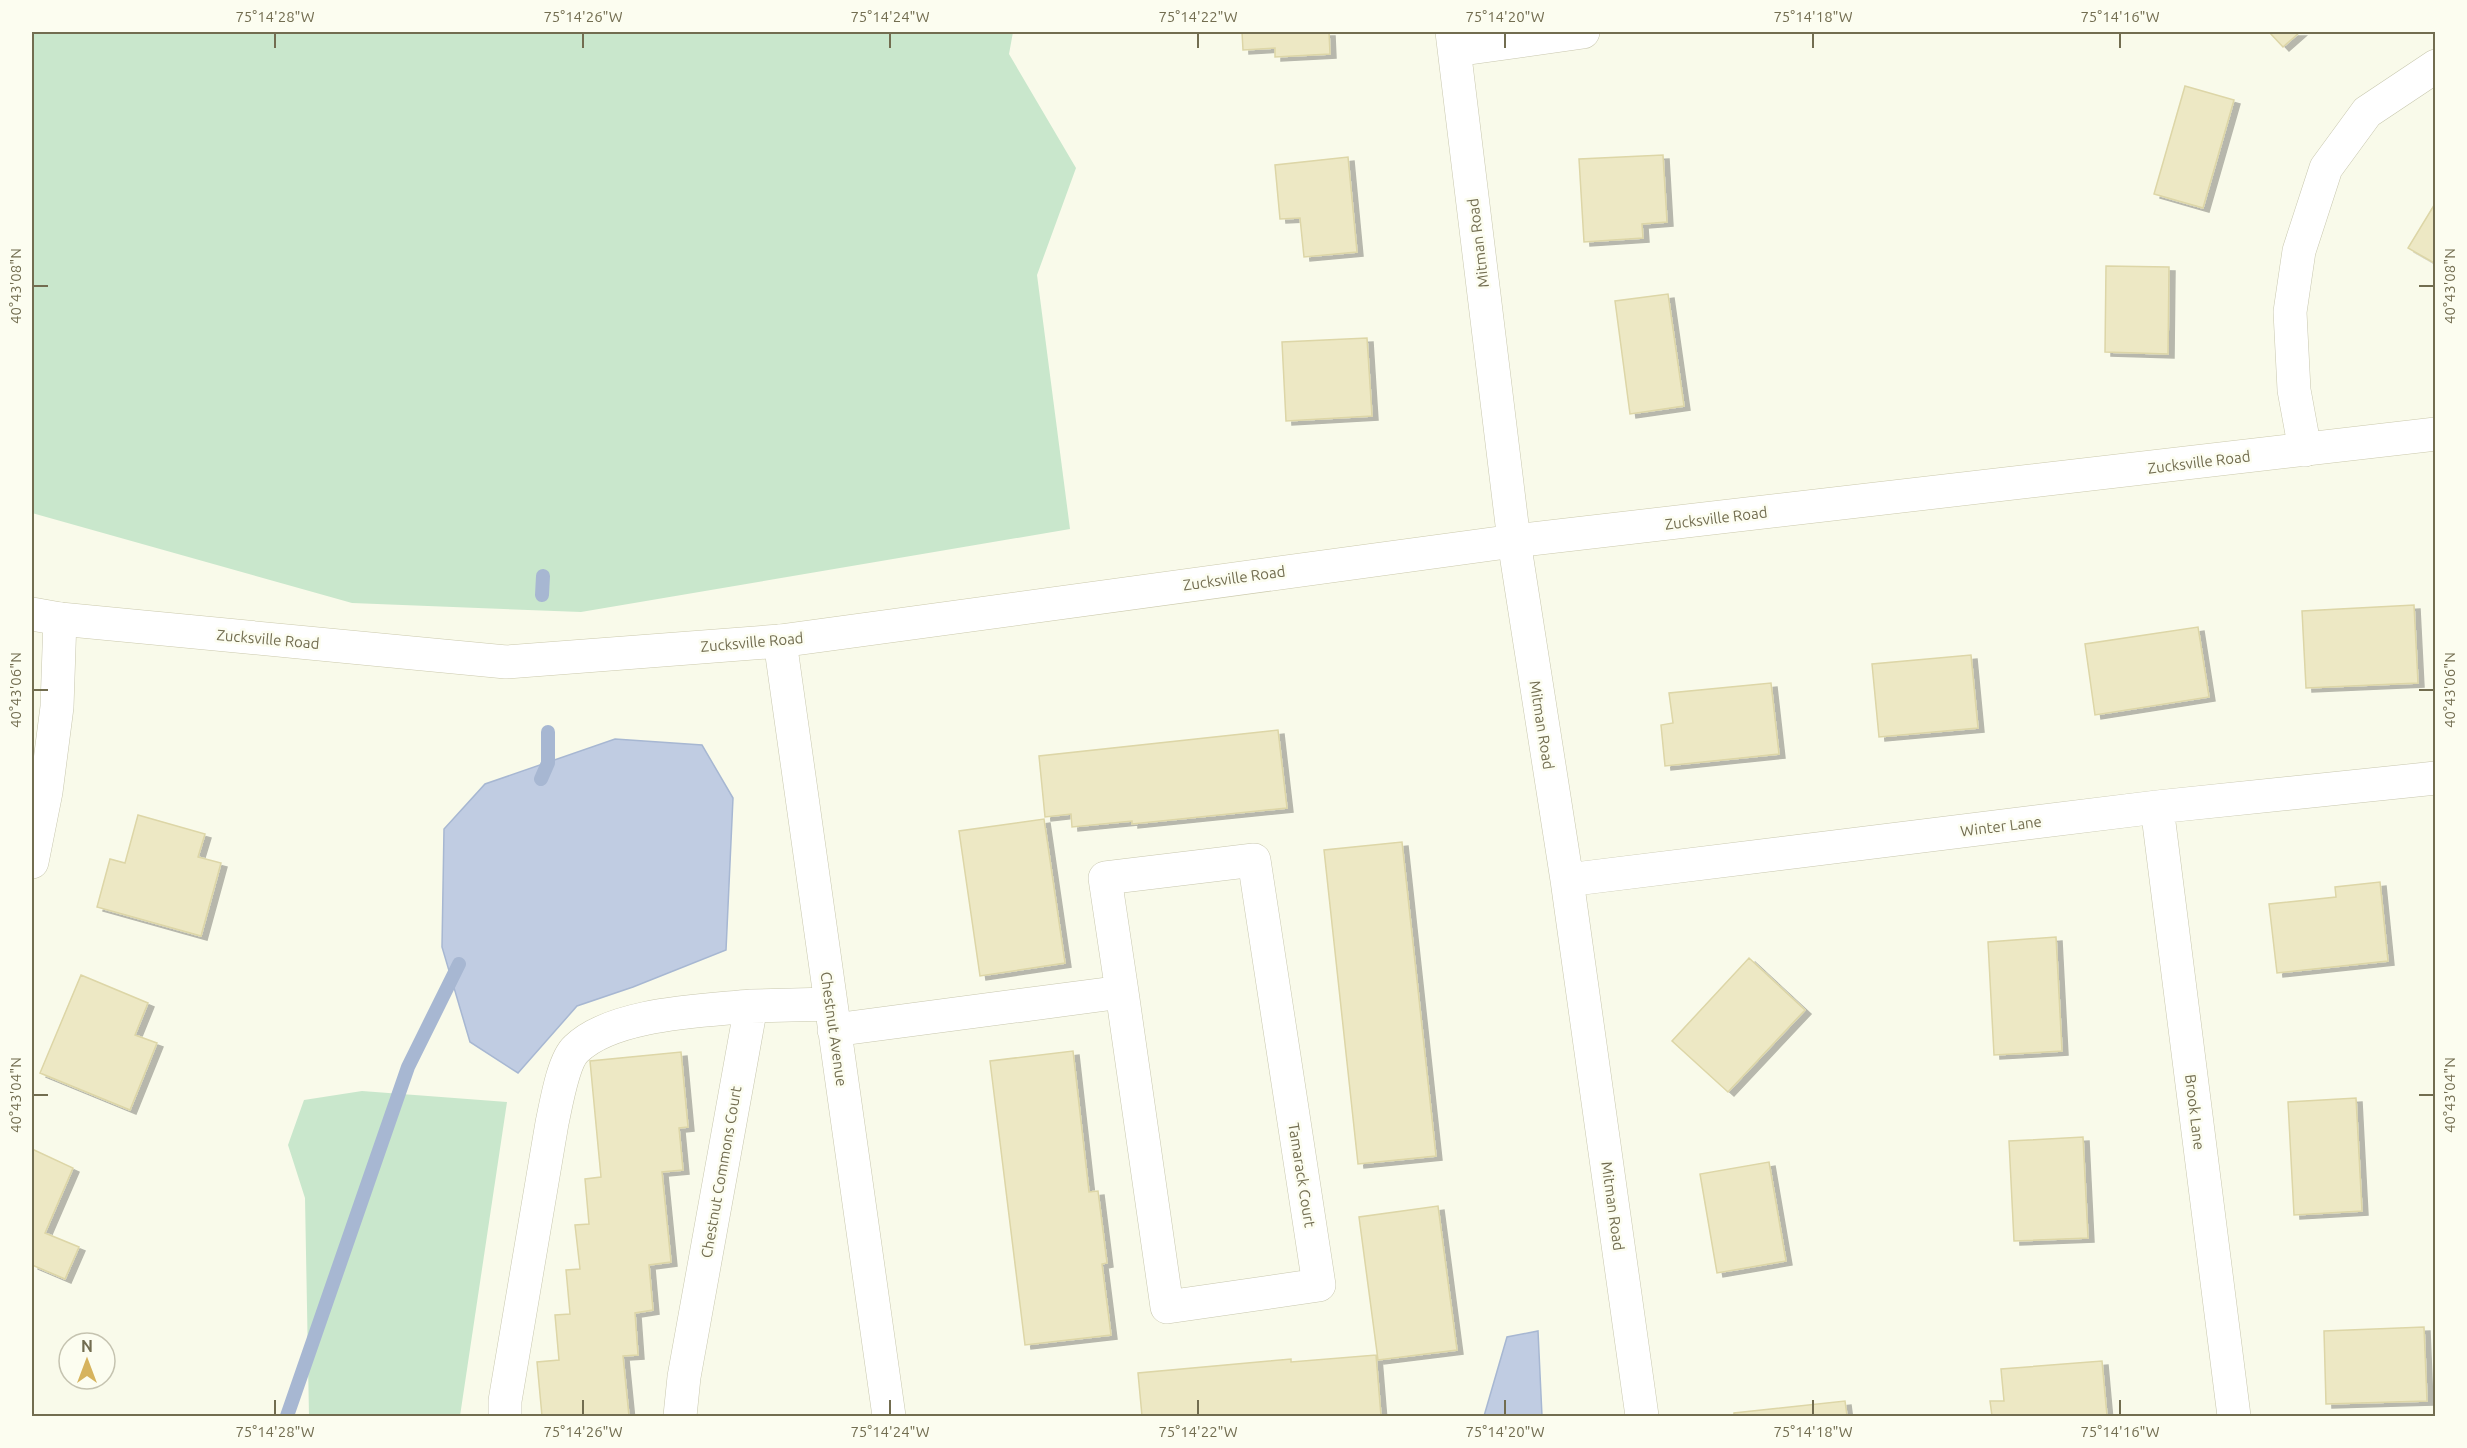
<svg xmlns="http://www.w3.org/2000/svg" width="2467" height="1448" viewBox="0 0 2467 1448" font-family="Ubuntu,sans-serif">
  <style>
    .green { fill: #c9e7cc }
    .water { fill: #c0cce2; stroke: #a7b7d2; stroke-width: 1.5 }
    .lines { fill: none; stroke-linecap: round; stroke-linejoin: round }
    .stream { stroke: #a7b7d2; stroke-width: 14 }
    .building { fill: #ede8c4; stroke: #ddd6a7; stroke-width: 1.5; filter: url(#shadow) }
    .street-casing { stroke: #c8c7ae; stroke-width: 34 }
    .secondary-casing { stroke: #cbc9ac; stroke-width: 34 }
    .street { stroke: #fff; stroke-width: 33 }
    .secondary { stroke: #fff; stroke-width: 33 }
    .ticks { fill: none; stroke: #726d50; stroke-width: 2 }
    .labels { text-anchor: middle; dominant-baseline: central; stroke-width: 5; stroke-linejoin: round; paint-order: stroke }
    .street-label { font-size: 15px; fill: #726d50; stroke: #fcfdf0 }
    .neatline { fill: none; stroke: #726d50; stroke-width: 2 }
    .ticks-label { font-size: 15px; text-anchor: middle; fill: #726d50 }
  </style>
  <defs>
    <filter id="shadow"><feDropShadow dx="6" dy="4" stdDeviation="0" flood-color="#0004"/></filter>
  </defs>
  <rect width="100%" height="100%" fill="#f9faea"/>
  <path class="green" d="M 32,32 L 1013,32 L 1009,54 L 1076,168 L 1037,275 L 1070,529 L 581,612 L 352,603 L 32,513 Z
    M 362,1091 L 507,1102 L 460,1416 L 309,1416 L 305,1198 L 288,1145 L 304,1100 Z"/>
  <path class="water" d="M 615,739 L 702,745 L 733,798 L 726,950 L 633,987 L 577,1006 L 518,1073 L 470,1042 L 442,947 L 444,829 L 485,784 Z
    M 1538,1331 L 1542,1416 L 1484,1416 L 1507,1337 Z"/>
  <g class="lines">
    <path class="stream" d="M 542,595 L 543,576
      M 541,779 L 548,763 L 548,732
      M 287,1416 L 408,1067 L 459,964"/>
  </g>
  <path class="building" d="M 1242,32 L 1329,32 L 1330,54 L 1275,57 L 1275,48 L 1243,50 Z
    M 2269,32 L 2300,32 L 2283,47 Z
    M 2185,86 L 2234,100 L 2203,208 L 2154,194 Z
    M 1663,155 L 1667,222 L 1642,224 L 1643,238 L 1584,242 L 1579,159 Z
    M 1348,157 L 1357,252 L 1304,257 L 1300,218 L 1280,219 L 1275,165 Z
    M 2436,202 L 2436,264 L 2408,248 Z
    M 2106,266 L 2169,267 L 2168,354 L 2105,352 Z
    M 1668,294 L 1684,406 L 1630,414 L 1615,301 Z
    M 1367,338 L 1372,416 L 1286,421 L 1282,342 Z
    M 2414,605 L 2418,683 L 2306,688 L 2302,611 Z
    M 2198,627 L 2209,697 L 2095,715 L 2085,644 Z
    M 1971,655 L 1978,728 L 1879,737 L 1872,664 Z
    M 1771,683 L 1779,754 L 1665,766 L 1661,725 L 1673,723 L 1669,693 Z
    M 1278,730 L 1287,808 L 1132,824 L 1132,821 L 1072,827 L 1071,814 L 1045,817 L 1039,756 Z
    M 138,815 L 205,834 L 198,857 L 221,863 L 201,936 L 97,907 L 110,859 L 125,863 Z
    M 1044,819 L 1065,963 L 980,976 L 959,831 Z
    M 1402,842 L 1436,1156 L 1358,1164 L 1324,850 Z
    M 2380,882 L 2388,961 L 2277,973 L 2269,904 L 2336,897 L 2335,887 Z
    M 2056,937 L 2062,1051 L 1994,1055 L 1988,942 Z
    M 1749,958 L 1805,1010 L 1728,1092 L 1672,1041 Z
    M 81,975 L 148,1003 L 135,1035 L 157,1043 L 130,1110 L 40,1073 Z
    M 1073,1051 L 1089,1192 L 1098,1191 L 1107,1263 L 1102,1264 L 1111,1335 L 1025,1345 L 990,1061 Z
    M 681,1052 L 688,1127 L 679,1128 L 683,1170 L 662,1172 L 671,1262 L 649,1265 L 653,1310 L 635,1313 L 638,1355 L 623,1356 L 629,1416 L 542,1416 L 537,1362 L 559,1360 L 555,1315 L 570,1314 L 566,1270 L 580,1269 L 575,1225 L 589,1224 L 585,1179 L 601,1177 L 590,1061 Z
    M 2356,1098 L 2362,1211 L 2294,1215 L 2288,1102 Z
    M 2083,1137 L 2088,1238 L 2014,1241 L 2009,1141 Z
    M 32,1149 L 73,1168 L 45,1233 L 79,1247 L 65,1279 L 32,1265 Z
    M 1769,1162 L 1786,1261 L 1717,1273 L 1700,1174 Z
    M 1438,1206 L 1457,1350 L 1378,1360 L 1359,1217 Z
    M 2424,1327 L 2427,1401 L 2326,1404 L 2324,1331 Z
    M 1376,1355 L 1381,1416 L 1142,1416 L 1138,1373 L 1291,1359 L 1291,1362 Z
    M 2102,1361 L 2107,1416 L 1992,1416 L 1990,1401 L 2004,1401 L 2001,1369 Z
    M 1845,1401 L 1847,1416 L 1734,1416 L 1734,1413 Z"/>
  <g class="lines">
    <defs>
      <path id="street" d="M 1452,32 L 1514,541 L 1567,880 L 1642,1416
        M 1455,50 L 1583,32
        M 2305,450 L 2294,390 L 2290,312 L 2299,251 L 2326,168 L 2367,112 L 2436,66
        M 780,641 L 889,1416
        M 2157,807 L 2234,1416
        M 32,862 L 46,792 L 57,707 L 60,619
        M 1567,880 L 2157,807 L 2436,778
        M 834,1030 L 1122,992 L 1105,878 L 1254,860 L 1319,1285 L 1167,1307 L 1122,992
        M 505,1416 L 505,1401 L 552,1123 C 556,1105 563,1061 576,1049 C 613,1013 702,1011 751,1006
        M 680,1416 L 684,1377 L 751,1006 L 831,1004"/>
      <path id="secondary" d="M 32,614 L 60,619 L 506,662 L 780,641 L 1514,541 L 2436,434"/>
    </defs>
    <use href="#street" class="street-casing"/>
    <use href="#secondary" class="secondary-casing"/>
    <use href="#street" class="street"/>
    <use href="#secondary" class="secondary"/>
  </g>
  <path class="ticks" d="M 275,33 L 275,48M 583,33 L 583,48M 890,33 L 890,48M 1198,33 L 1198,48M 1505,33 L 1505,48M 1813,33 L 1813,48M 2120,33 L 2120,48M 33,286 L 48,286M 2419,286 L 2434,286M 33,690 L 48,690M 2419,690 L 2434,690M 33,1095 L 48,1095M 2419,1095 L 2434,1095M 275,1400 L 275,1415M 583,1400 L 583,1415M 890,1400 L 890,1415M 1198,1400 L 1198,1415M 1505,1400 L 1505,1415M 1813,1400 L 1813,1415M 2120,1400 L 2120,1415"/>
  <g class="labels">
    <g class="street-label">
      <text transform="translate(1478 243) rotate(-97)">Mitman Road</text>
      <text transform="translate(2199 462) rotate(-7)">Zucksville Road</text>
      <text transform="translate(1716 518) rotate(-7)">Zucksville Road</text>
      <text transform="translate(1234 578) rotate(-8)">Zucksville Road</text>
      <text transform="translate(268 639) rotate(5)">Zucksville Road</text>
      <text transform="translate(752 642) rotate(-5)">Zucksville Road</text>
      <text transform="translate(1542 725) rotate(81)">Mitman Road</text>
      <text transform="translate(2001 826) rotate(-7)">Winter Lane</text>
      <text transform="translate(834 1029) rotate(82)">Chestnut Avenue</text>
      <text transform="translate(2195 1112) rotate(83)">Brook Lane</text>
      <text transform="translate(721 1172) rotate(-80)">Chestnut Commons Court</text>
      <text transform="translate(1302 1175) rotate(81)">Tamarack Court</text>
      <text transform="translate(1613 1206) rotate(82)">Mitman Road</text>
    </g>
  </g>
  <rect width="2467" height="1448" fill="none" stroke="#fcfdf0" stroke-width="66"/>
  <g transform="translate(87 1361)"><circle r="28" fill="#fcfdf0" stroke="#c5c3b0" stroke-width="1.5"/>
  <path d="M0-4.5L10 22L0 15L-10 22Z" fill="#d6b35d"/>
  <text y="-9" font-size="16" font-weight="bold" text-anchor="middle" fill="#726d50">N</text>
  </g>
  <rect x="33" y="33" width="2401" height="1382" class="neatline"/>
  <g class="ticks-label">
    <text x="275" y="22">75°14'28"W</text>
    <text x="583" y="22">75°14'26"W</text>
    <text x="890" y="22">75°14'24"W</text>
    <text x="1198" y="22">75°14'22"W</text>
    <text x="1505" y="22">75°14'20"W</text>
    <text x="1813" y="22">75°14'18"W</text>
    <text x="2120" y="22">75°14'16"W</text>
    <text transform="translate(16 286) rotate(-90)" y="5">40°43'08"N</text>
    <text transform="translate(2450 286) rotate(-90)" y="5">40°43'08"N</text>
    <text transform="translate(16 690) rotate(-90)" y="5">40°43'06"N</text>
    <text transform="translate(2450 690) rotate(-90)" y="5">40°43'06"N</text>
    <text transform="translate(16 1095) rotate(-90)" y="5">40°43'04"N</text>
    <text transform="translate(2450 1095) rotate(-90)" y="5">40°43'04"N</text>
    <text x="275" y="1437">75°14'28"W</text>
    <text x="583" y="1437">75°14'26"W</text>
    <text x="890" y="1437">75°14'24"W</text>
    <text x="1198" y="1437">75°14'22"W</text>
    <text x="1505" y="1437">75°14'20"W</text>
    <text x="1813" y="1437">75°14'18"W</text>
    <text x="2120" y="1437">75°14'16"W</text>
  </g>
</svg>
